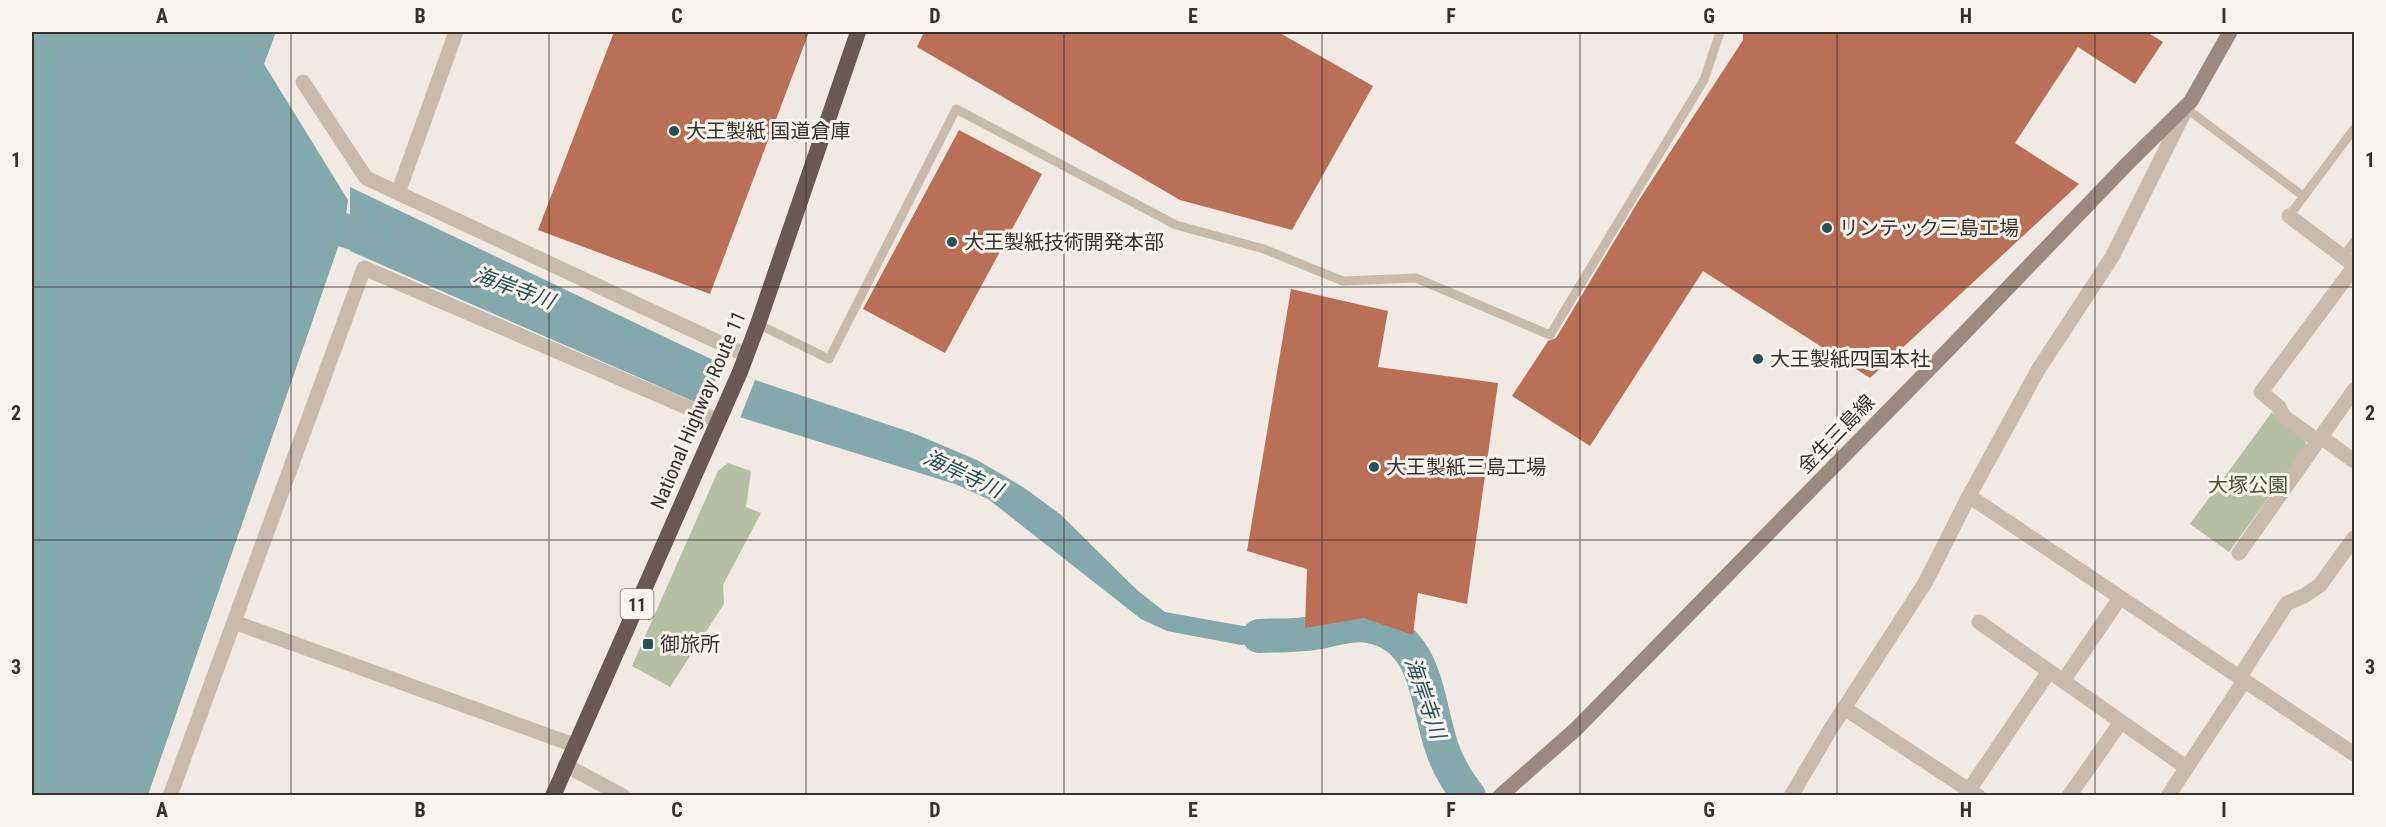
<svg xmlns="http://www.w3.org/2000/svg" width="2386" height="827" viewBox="0 0 2386 827" font-family="'Roboto Condensed','Noto Sans JP',sans-serif">
  <style>
    .green { fill: #b5bfa3 }
    .water { fill: #83a9ac }
    .pier { fill: #f1eae2 }
    .lines { fill: none; stroke-linecap: round; stroke-linejoin: round }
    .river { stroke: #83a9ac; stroke-width: 34 }
    .building { fill: #ba7057 }
    .service { stroke: #c8bbae; stroke-width: 9 }
    .minor { stroke: #c8bbae; stroke-width: 15 }
    .tertiary { stroke: #c8bbae; stroke-width: 15 }
    .secondary { stroke: #9c8a80; stroke-width: 15 }
    .trunk { stroke: #685952; stroke-width: 16 }
    .grid { fill: none; stroke: #38302c; stroke-width: 1.5; stroke-opacity: 0.55 }
    .poi-dot { fill: #255256; stroke: #f9f4ee; stroke-width: 2 }
    .labels { text-anchor: middle; dominant-baseline: central; stroke-width: 6; stroke-linejoin: round; paint-order: stroke }
    .shield { fill: #f9f4ee; stroke: #726b66; stroke-width: 1.5 }
    .shield-label { font-size: 18px; font-weight: bold; fill: #38302c }
    .poi-label { font-size: 20px; fill: #38302c; stroke: #f9f4ee; text-anchor: start }
    .street-label { font-size: 20px; fill: #38302c; stroke: #f9f4ee }
    .park-label { font-size: 20px; fill: #475432; stroke: #f9f4ee }
    .water-label { font-size: 21px; font-style: italic; fill: #255256; stroke: #f9f4ee }
    .neatline { fill: none; stroke: #38302c; stroke-width: 2 }
    .grid-label { font-size: 20px; text-anchor: middle; font-weight: bold; fill: #38302c }
  </style>
  <rect width="100%" height="100%" fill="#f1eae2"/>
  <path class="green" d="M 2272,412 C 2284,428 2300,428 2307,445 L 2229,552 L 2190,524 Z
    M 728,463 L 751,471 L 746,507 L 761,513 L 723,585 L 724,604 L 670,687 L 632,666 L 718,471 Z"/>
  <path class="water" d="M 32,32 L 276,32 L 264,64 L 348,200 L 344,230 L 148,795 L 32,795 Z
    M 350,187 L 755,380 L 913,433 L 977,460 L 1023,487 L 1060,514 L 1137,590 L 1165,612 L 1249,627 L 1302,621 L 1307,634 L 1305,639 L 1241,645 L 1167,631 L 1141,619 L 988,499 L 955,484 L 704,406 L 350,251 Z"/>
  <path class="pier" d="M 722,364 L 755,380 L 740,418 L 704,406 Z"/>
  <g class="lines">
    <path class="river" d="M 344,230 L 393,246
      M 1259,636 C 1275,635 1290,636 1305,634 C 1326,633 1348,622 1369,626 C 1428,636 1426,702 1442,748 C 1448,766 1457,781 1469,796"/>
  </g>
  <path class="building" d="M 614,32 L 809,32 L 710,294 L 538,230 Z
    M 924,32 L 1278,32 L 1373,86 L 1292,230 L 1180,200 L 917,47 Z
    M 1743,32 L 2147,32 L 2163,42 L 2135,84 L 2078,47 L 2015,143 L 2079,184 L 1870,378 L 1703,271 L 1590,446 L 1512,396 L 1548,341 L 1556,338 L 1639,200 L 1743,40 Z
    M 959,130 L 1042,174 L 945,353 L 863,309 Z
    M 1291,289 L 1388,311 L 1378,367 L 1498,383 L 1467,604 L 1418,593 L 1413,635 L 1364,618 L 1305,628 L 1307,569 L 1247,551 Z"/>
  <g class="lines">
    <path class="service" d="M 2187,109 L 2303,196
      M 2289,216 L 2354,129
      M 2343,257 L 2354,242
      M 758,324 L 829,359 L 956,109 L 1176,225 L 1264,249 L 1343,281 L 1416,278 L 1550,335 L 1704,80 L 1720,32"/>
    <path class="minor" d="M 303,82 L 366,178 L 746,355
      M 398,193 L 456,32
      M 2289,216 L 2354,265
      M 2321,437 L 2354,461
      M 2318,441 L 2284,417 L 2279,407 L 2261,392 L 2354,267
      M 1969,496 L 2354,754
      M 2239,553 L 2354,390
      M 234,622 L 574,745
      M 1979,622 L 2187,768
      M 2239,678 L 2287,603 L 2304,596 L 2320,585 L 2354,538
      M 2063,681 L 2120,598
      M 1844,708 L 1978,796
      M 1969,790 L 2048,673
      M 170,796 L 364,268 L 719,421
      M 2069,796 L 2121,722
      M 2168,796 L 2244,681"/>
    <path class="tertiary" d="M 565,765 L 623,796
      M 1791,796 L 1830,730 L 1925,583 L 1969,496 L 2038,370 L 2112,257 L 2189,103"/>
    <path class="secondary" d="M 1500,796 L 1576,729 L 1949,349 L 2128,163 L 2191,101 L 2230,32"/>
    <path class="trunk" d="M 553,796 L 740,372 L 758,324 L 858,32"/>
  </g>
  <path class="grid" d="M 291,32 L 291,796M 549,32 L 549,796M 806,32 L 806,796M 1064,32 L 1064,796M 1322,32 L 1322,796M 1580,32 L 1580,796M 1837,32 L 1837,796M 2095,32 L 2095,796M 32,287 L 2354,287M 32,540 L 2354,540"/>
  <g class="poi-dot">
    <circle cx="674" cy="131" r="6"/>
    <circle cx="1827" cy="228" r="6"/>
    <circle cx="952" cy="242" r="6"/>
    <circle cx="1758" cy="359" r="6"/>
    <circle cx="1374" cy="467" r="6"/>
    <rect x="642" y="638" width="12" height="12" rx="3"/>
  </g>
  <g class="labels">
    <rect class="shield" x="620.5" y="589" width="33" height="30" rx="4.5"/>
    <g class="shield-label">
      <text x="637" y="604">11</text>
    </g>
    <g class="poi-label">
      <text x="686" y="131">大王製紙 国道倉庫</text>
      <text x="1839" y="228">リンテック三島工場</text>
      <text x="964" y="242">大王製紙技術開発本部</text>
      <text x="1770" y="359">大王製紙四国本社</text>
      <text x="1386" y="467">大王製紙三島工場</text>
      <text x="660" y="644">御旅所</text>
    </g>
    <g class="street-label">
      <text transform="translate(698 410) rotate(-67)">National Highway Route 11</text>
      <text transform="translate(1836 434) rotate(-46)">金生三島線</text>
    </g>
    <g class="park-label">
      <text x="2248" y="485">大塚公園</text>
    </g>
    <g class="water-label">
      <text transform="translate(514 288) rotate(20)">海岸寺川</text>
      <text transform="translate(963 474) rotate(25)">海岸寺川</text>
      <text transform="translate(1425 698) rotate(71)">海岸寺川</text>
    </g>
  </g>
  <rect width="2386" height="827" fill="none" stroke="#f9f4ee" stroke-width="66"/>
  <rect x="33" y="33" width="2320" height="761" class="neatline"/>
  <g class="grid-label">
    <text x="162" y="23">A</text>
    <text x="420" y="23">B</text>
    <text x="677" y="23">C</text>
    <text x="935" y="23">D</text>
    <text x="1193" y="23">E</text>
    <text x="1451" y="23">F</text>
    <text x="1709" y="23">G</text>
    <text x="1966" y="23">H</text>
    <text x="2224" y="23">I</text>
    <text x="16" y="167">1</text>
    <text x="2370" y="167">1</text>
    <text x="16" y="420">2</text>
    <text x="2370" y="420">2</text>
    <text x="16" y="674">3</text>
    <text x="2370" y="674">3</text>
    <text x="162" y="817">A</text>
    <text x="420" y="817">B</text>
    <text x="677" y="817">C</text>
    <text x="935" y="817">D</text>
    <text x="1193" y="817">E</text>
    <text x="1451" y="817">F</text>
    <text x="1709" y="817">G</text>
    <text x="1966" y="817">H</text>
    <text x="2224" y="817">I</text>
  </g>
</svg>
